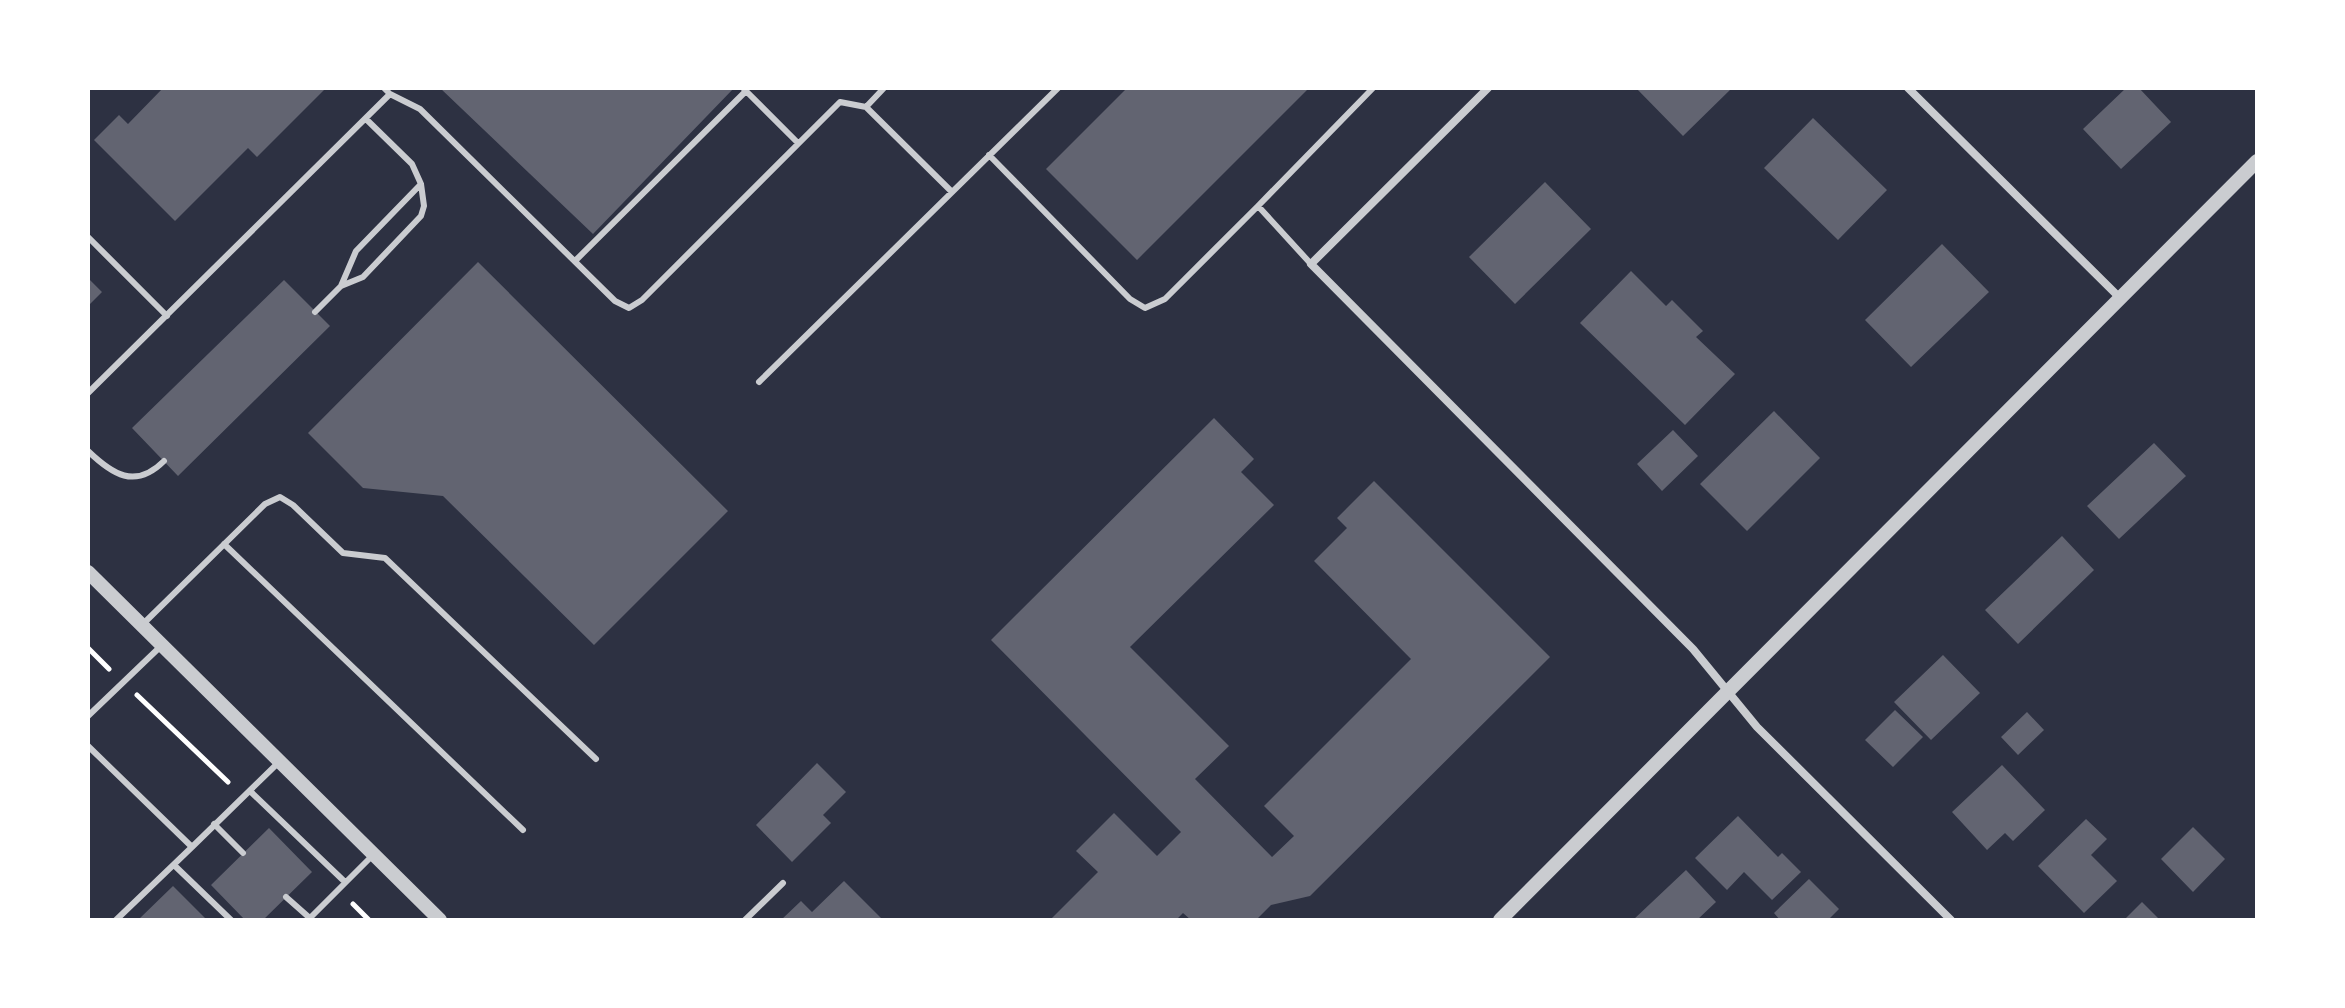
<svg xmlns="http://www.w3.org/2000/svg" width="2345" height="1008" viewBox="0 0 2345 1008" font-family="'IBM Plex Sans',sans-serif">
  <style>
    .building { fill: #626471 }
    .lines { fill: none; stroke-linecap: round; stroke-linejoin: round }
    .path { stroke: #fff; stroke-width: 5 }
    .service { stroke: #caccd0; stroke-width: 6 }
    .minor { stroke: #caccd0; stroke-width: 8 }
    .tertiary { stroke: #caccd0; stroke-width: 14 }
  </style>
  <rect width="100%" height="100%" fill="#2d3142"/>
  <path class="building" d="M 163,88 L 326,88 L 257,157 L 248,148 L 175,221 L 94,140 L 119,115 L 128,124 Z
    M 440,88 L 734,88 L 593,234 Z
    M 1127,88 L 1309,88 L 1137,260 L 1046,169 Z
    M 1636,88 L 1732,88 L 1683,136 Z
    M 2126,88 L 2139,88 L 2171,122 L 2121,169 L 2083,129 Z
    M 1813,118 L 1887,190 L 1838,240 L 1764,168 Z
    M 1545,182 L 1591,229 L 1515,304 L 1469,257 Z
    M 1942,244 L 1989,292 L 1911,367 L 1865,320 Z
    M 478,262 L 728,511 L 594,645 L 443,496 L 363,488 L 308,433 Z
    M 1631,271 L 1666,306 L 1672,300 L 1703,331 L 1696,337 L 1735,374 L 1685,425 L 1580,323 Z
    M 88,278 L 102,292 L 88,306 Z
    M 284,280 L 330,326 L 178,476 L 132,428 Z
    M 1774,411 L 1820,458 L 1747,531 L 1700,484 Z
    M 1214,418 L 1254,459 L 1241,472 L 1274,505 L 1130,647 L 1229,746 L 1195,779 L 1272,857 L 1294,836 L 1264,806 L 1411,659 L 1314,561 L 1347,528 L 1337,518 L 1374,481 L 1550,657 L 1310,896 L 1271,905 L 1256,920 L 1191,920 L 1183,913 L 1176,920 L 1050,920 L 1098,872 L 1076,851 L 1114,813 L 1157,856 L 1181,832 L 991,640 Z
    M 1673,430 L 1698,456 L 1662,491 L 1637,464 Z
    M 2154,443 L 2186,476 L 2119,539 L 2087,506 Z
    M 2062,536 L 2094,570 L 2018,644 L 1985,610 Z
    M 1943,655 L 1980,693 L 1931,740 L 1894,702 Z
    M 1895,710 L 1923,737 L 1893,767 L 1865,740 Z
    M 2027,712 L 2044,730 L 2018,755 L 2001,737 Z
    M 817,763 L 846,792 L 823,815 L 831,823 L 792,862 L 756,825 Z
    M 2002,765 L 2045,810 L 2013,841 L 2005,833 L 1987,850 L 1952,812 Z
    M 1738,816 L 1778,857 L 1782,853 L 1801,872 L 1772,900 L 1744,872 L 1727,890 L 1695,858 Z
    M 2086,819 L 2107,839 L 2091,855 L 2117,881 L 2084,913 L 2038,866 Z
    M 2193,827 L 2225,859 L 2193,892 L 2161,859 Z
    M 269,828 L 312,872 L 263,920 L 245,920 L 211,885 Z
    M 1686,870 L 1716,902 L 1697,920 L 1633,920 Z
    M 1809,879 L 1839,909 L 1828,920 L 1780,920 L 1774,913 Z
    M 844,881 L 883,920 L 781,920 L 801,901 L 812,912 Z
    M 173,886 L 207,920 L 138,920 Z
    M 2142,902 L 2160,920 L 2124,920 Z"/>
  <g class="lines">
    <path class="path" d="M 88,648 L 109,669
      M 137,695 L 228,782
      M 353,904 L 369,920"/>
    <path class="service" d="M 743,88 L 798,143
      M 884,88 L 866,107 L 952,192
      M 390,94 L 420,109 L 615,301 L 629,308 L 642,300 L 840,102 L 866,107
      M 366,119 L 412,164 L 421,184
      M 989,155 L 1130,299 L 1145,308 L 1165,299 L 1258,206
      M 88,237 L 167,316
      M 575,261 L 746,91
      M 1311,264 L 1258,206 L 1373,88
      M 315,312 L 341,286 L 363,277 L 421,216 L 424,206 L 421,184 L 356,251 L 341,286
      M 759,382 L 1058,88
      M 88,393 L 390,94 L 384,88
      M 88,451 C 112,474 135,490 164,461
      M 224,544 L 523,830
      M 143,624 L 265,504 L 280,497 L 293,505 L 343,553 L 385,558 L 596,759
      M 88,716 L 160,647
      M 88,746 L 192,847 L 280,761
      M 250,791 L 345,882
      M 214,824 L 243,853
      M 174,865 L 231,920
      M 286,897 L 312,920
      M 116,920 L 192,847
      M 308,920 L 373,855
      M 745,920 L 783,883"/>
    <path class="minor" d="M 1488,88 L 1311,264 L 1693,649 L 1757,727 L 1951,920
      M 1908,88 L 2119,297"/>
    <path class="tertiary" d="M 88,572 L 440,920
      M 1500,920 L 2257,161"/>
  </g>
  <rect width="2345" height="1008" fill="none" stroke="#ffffff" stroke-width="180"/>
</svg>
